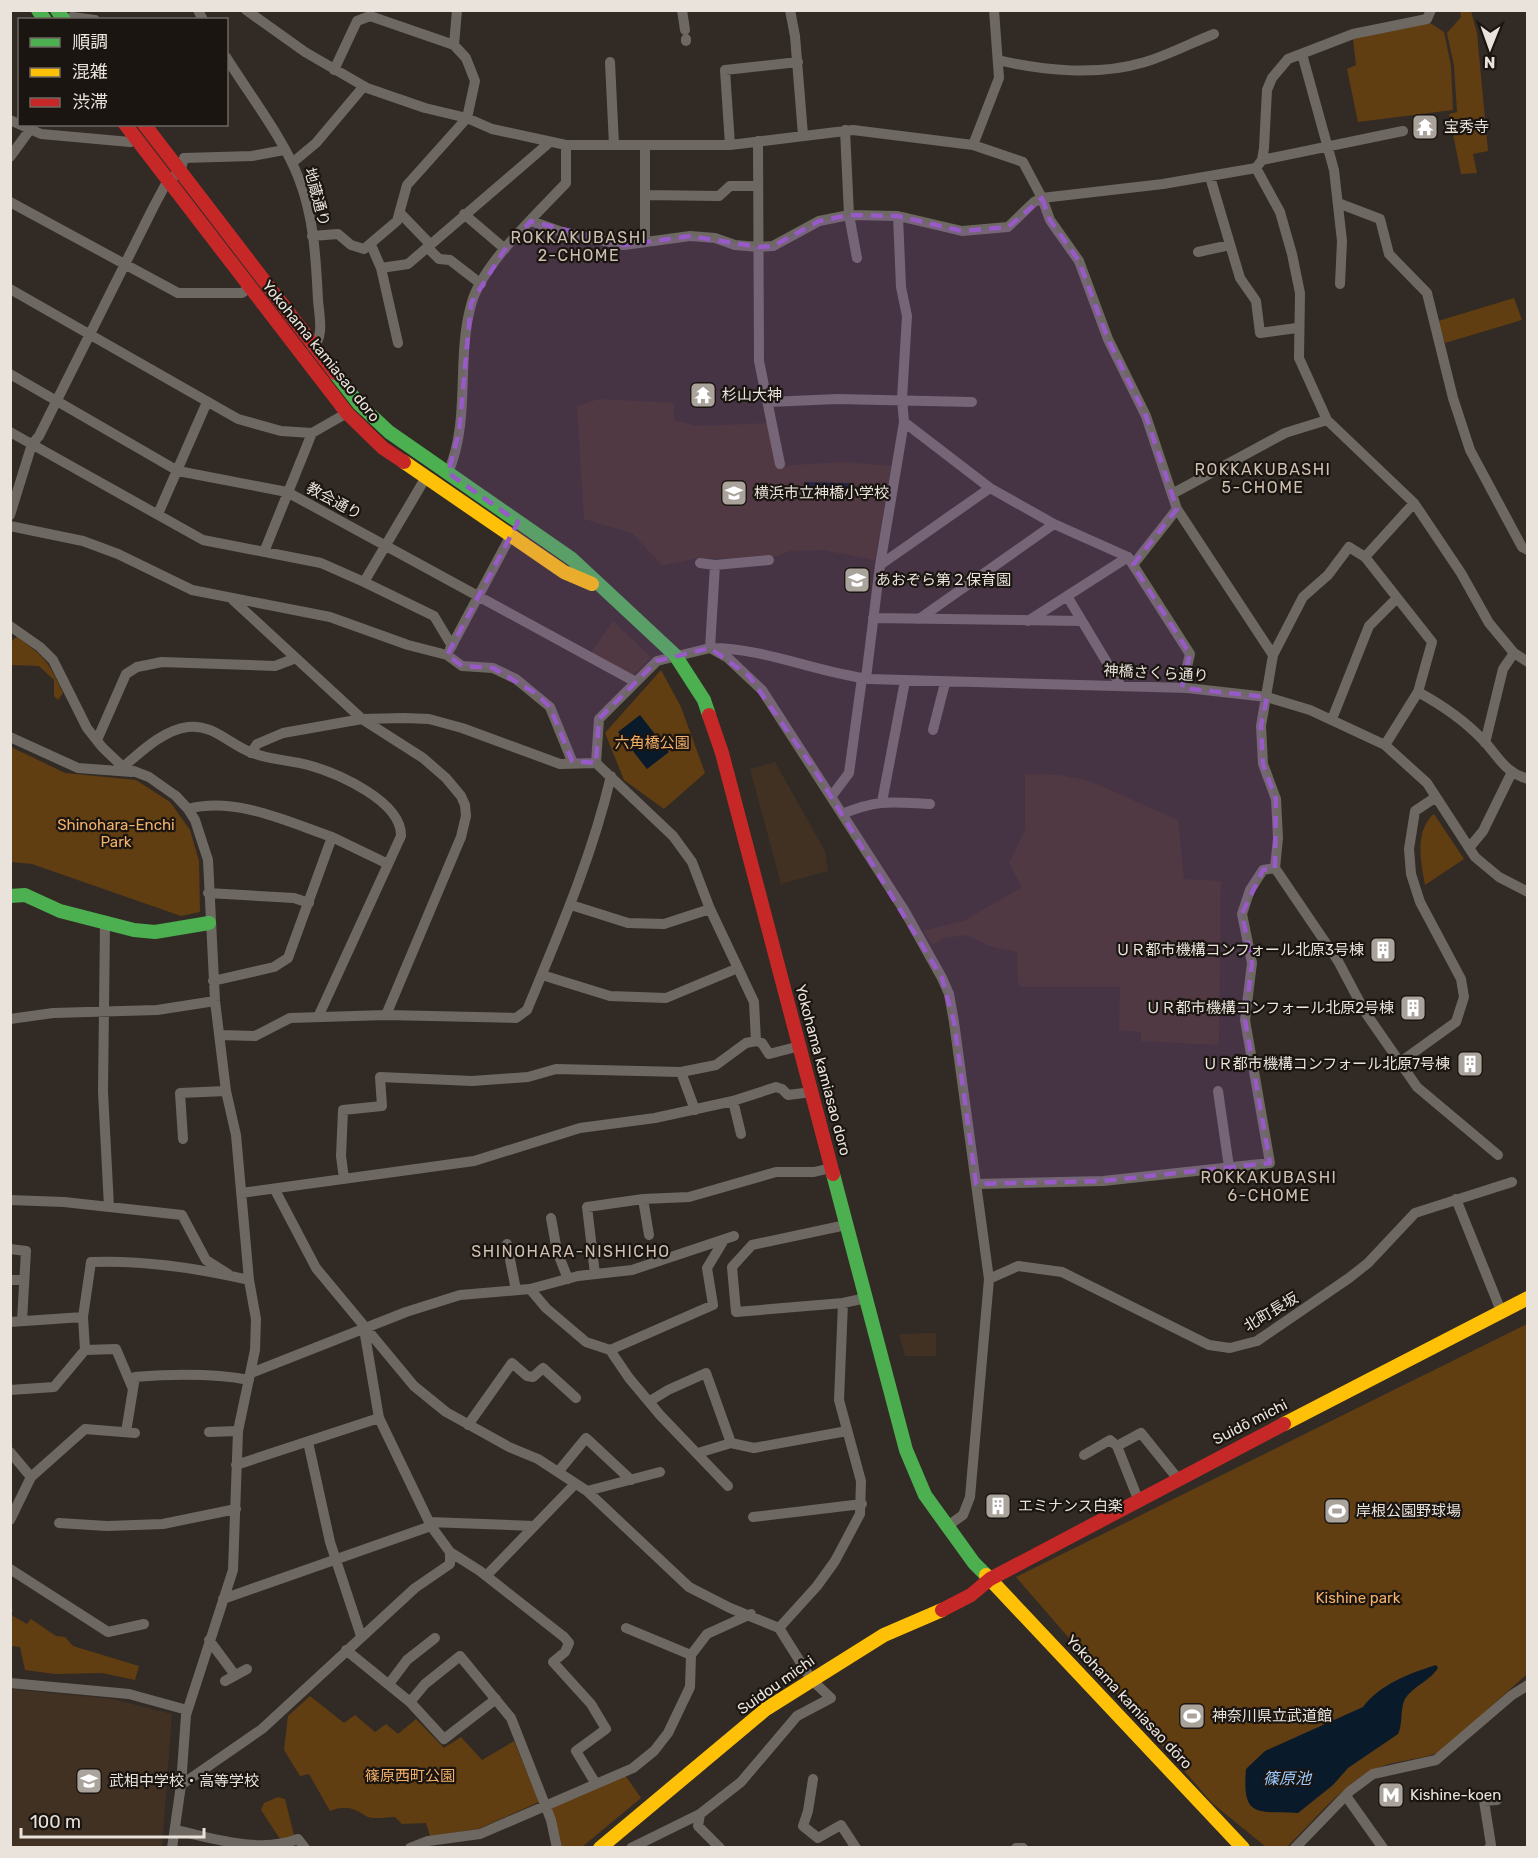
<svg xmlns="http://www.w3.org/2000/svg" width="1538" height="1858" viewBox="0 0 1538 1858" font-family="Rubik,'Noto Sans JP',sans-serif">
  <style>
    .built { fill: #403122 }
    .green { fill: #613d12 }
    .water { fill: #091a2b }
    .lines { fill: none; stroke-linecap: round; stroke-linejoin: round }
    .street { stroke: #6e6863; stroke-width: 10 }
    .fast { stroke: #4caf50; stroke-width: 14 }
    .slow { stroke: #ffc107; stroke-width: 14 }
    .jam { stroke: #c62828; stroke-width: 14 }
    .marked { fill: #975ac6; fill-opacity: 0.2; stroke: #975ac6; stroke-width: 4.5; stroke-dasharray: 12 8; stroke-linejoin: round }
    .labels { text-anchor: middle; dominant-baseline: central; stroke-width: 4.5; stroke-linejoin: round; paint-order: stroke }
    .poi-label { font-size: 15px; fill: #eae3db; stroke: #1a1510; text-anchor: start }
    .street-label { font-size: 15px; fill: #eae3db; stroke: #1a1510 }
    .park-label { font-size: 15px; fill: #f5b069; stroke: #1a1510 }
    .neighbourhood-label { font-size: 16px; letter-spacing: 1.5px; fill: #cebfb1; stroke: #1a1510 }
    .water-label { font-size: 16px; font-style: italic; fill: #9ac8fd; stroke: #1a1510 }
  </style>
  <rect width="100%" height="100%" fill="#322b25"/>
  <path class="built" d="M 599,399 L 674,403 L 674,420 L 697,426 L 767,423 L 776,466 L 844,462 L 891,466 L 875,560 L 823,550 L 790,551 L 775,557 L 751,559 L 700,558 L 662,565 L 632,533 L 584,519 L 577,406 Z
    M 613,621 L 651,657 L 632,677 L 591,653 Z
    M 775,762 L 825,851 L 828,871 L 781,884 L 750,769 Z
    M 1025,774 L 1059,775 L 1087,780 L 1178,820 L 1184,879 L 1221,881 L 1219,1045 L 1141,1041 L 1141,1032 L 1119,1030 L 1120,987 L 1021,987 L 1018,983 L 1017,952 L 989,946 L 967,935 L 944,938 L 933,945 L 923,931 L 966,920 L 1022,887 L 1009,863 L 1025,830 Z
    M 936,1333 L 936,1356 L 905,1356 L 899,1334 Z
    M 11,1689 L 112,1699 L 172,1714 L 162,1847 L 11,1847 Z"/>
  <path class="green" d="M 1460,11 L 1471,11 L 1477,33 L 1488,151 L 1473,154 L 1477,173 L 1461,174 L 1449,114 L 1457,112 L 1454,66 L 1447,33 L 1461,17 Z
    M 1430,23 L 1444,32 L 1451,66 L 1453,110 L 1358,122 L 1347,69 L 1356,65 L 1353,39 Z
    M 1514,298 L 1522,320 L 1445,343 L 1438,321 Z
    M 17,637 C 45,657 49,662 63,693 L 58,700 L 54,696 L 54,680 L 39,666 L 11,665 L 11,641 Z
    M 661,670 L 681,707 L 705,773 L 664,809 L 624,780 L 605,733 Z
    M 11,747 L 65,773 L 136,780 L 170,802 L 190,830 L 199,861 L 200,912 L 181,916 L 32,864 L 11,862 Z
    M 1434,814 L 1464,859 L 1425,885 C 1421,862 1414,831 1434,814 Z
    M 1527,1324 L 1527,1674 L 1440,1752 C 1417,1761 1390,1760 1369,1772 C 1338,1789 1312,1823 1287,1847 L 1266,1847 L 1212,1803 L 1016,1577 Z
    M 11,1608 L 13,1610 L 11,1615 L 27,1624 L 31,1619 L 56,1636 L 65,1637 L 73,1646 L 139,1666 L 135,1680 L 102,1673 L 55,1674 L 25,1670 L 20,1647 L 11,1646 Z
    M 310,1696 L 344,1723 L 355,1715 L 375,1732 L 386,1724 L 398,1734 L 416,1719 L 444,1748 L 461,1737 L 482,1760 L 514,1741 L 539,1802 L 478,1829 L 430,1836 L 426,1823 L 402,1824 L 395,1817 C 388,1817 372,1820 366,1816 C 353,1808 346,1805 330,1811 L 309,1774 L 300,1776 L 284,1750 L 288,1716 Z
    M 625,1775 L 641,1798 L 582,1847 L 562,1847 L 551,1807 Z
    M 278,1797 L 285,1799 L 294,1835 L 282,1842 L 261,1810 L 264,1803 Z"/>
  <path class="water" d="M 804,482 L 851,483 L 851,496 L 804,495 Z
    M 640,715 L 669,752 L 647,769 L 618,732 Z
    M 1436,1665 L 1438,1668 C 1429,1682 1412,1686 1404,1701 C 1400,1711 1403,1724 1398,1734 L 1348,1768 L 1333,1785 L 1298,1813 C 1256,1811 1242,1818 1246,1769 L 1265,1751 L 1363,1707 C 1379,1685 1410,1673 1436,1665 Z"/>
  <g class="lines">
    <path class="street" d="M 198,10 L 203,20
      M 246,10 L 305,52 L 367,88 L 425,108 L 467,118 L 492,129 L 566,145 L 730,145 L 853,130 L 973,145 L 1023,162 L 1042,198 L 1050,220 L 1079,261 L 1108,339 L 1146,416 L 1177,509 L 1273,655 L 1261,726 L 1263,764 L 1276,799 L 1278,838 L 1275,868 L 1338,961 L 1365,1012 L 1417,1087 L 1498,1155
      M 682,10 L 685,30
      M 790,10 L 795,36 L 803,135
      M 69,20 L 72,17 L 95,20
      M 686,39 L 686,41
      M 454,45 L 457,10
      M 1302,54 L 1334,170 L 1342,241 L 1340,284
      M 226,57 C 249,94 284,139 299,179 C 314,217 316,260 318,300 C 319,314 325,339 312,347
      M 998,60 C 1043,71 1099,76 1145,62 C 1168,55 1191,43 1214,34
      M 610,62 L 614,145
      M 10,120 L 41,134 L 130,142 L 136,138
      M 845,130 L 849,215 L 857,258
      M 758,141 L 759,361 L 780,464
      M 730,145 L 725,70 L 798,62
      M 973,145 L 999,78 L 994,10
      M 10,157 L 29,131
      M 1262,160 L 1403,131
      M 292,163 L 316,143 L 364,86
      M 1256,168 L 1280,212 L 1292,254 L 1300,293 L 1299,358 L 1327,420 L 1414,503 L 1461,573 L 1489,623 L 1514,653 L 1528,662
      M 1210,177 L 1240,278 L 1256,301 L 1260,333 L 1297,328
      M 645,195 L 719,196 L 730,186 L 758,186
      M 10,202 L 178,293 L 242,293 L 249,288
      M 1338,203 L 1380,219 L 1389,254 L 1427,293 L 1453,398 L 1470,450 L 1522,547 L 1528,550
      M 401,214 L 430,244
      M 464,214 L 505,249
      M 531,221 L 562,232 L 624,245 L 690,236 L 715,238 L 735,245 L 759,247 L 773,246 L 819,221 L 849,215 L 898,216 L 962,231 L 1008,227 L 1034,202 L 1042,198 L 1163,184 L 1256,168 L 1262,160 L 1264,148 L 1267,90 L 1272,78 L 1288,59 L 1353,34 L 1427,19 L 1431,10
      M 312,236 L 338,234 L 351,245 L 364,249 L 397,221 L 407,185 L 467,118 L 475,81 L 466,58 L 454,45 L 370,16 L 357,21 L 334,70
      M 645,242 L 645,145
      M 371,245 L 381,268 L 398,343
      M 427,247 L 439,259 L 450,260 L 481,284
      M 1198,252 L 1230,245
      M 381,268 L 408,264 L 550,142
      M 10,289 L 238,419 L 281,431 L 312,433 L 347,413
      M 10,374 L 178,471 L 287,492 L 634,681
      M 769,402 L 837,399 L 972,402
      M 904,422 L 990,488 L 1054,524 L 1128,557 L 1190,654 L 1182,688
      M 10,432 L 203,540 L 321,563 L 364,582 L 434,616 L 452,646
      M 448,473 C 471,420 456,360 471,305 C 481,265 537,214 566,183 L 566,145
      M 1172,494 L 1285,433 L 1327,420
      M 158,514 L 207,402
      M 10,515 L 32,444 L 39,436 L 154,206 L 168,180 L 180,172 L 184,158 L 252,156 L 284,150
      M 10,526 L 83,541 L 118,554 L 192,590 L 330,617 L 408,645 L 447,655 L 462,666 L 493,668 L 516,679 L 550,707 L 572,761
      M 264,552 L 312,433
      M 1365,557 L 1414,503
      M 700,563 L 715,565 L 769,560
      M 715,565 L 710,648 C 765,648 815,672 869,679 L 1187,688 L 1267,697 L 1310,710 L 1385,745 L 1427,783 L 1475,857 L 1499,877 L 1528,892
      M 880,565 L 990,488
      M 1133,565 L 1177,509
      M 364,582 L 426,477
      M 1067,596 L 1121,686
      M 233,600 L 362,719 L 423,758 L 446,778 L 461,796 L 465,805 L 466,816 L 461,837 L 386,1015
      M 873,618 L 1082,621
      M 919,619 L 1054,524
      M 1028,621 L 1128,557
      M 10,626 L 40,647 L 53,660 L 87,728 L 102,747 L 123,767 L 149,777 L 176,796 L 188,809 L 195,820 L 208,860 L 215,1001 L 226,1091 L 236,1135 L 249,1280 L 256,1319 L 255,1350 L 238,1431 L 233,1570 L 186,1715 L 181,1785 L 172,1848
      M 450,649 L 511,535
      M 1273,655 L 1303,597 L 1328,575 L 1349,547 L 1365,557 L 1432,642 L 1418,692 L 1385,745
      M 866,678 L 880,565 L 904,422 L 902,399 L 907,316 L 901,287 L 898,216
      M 1418,692 C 1442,705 1464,720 1483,740 C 1499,757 1504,772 1528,779
      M 1332,719 L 1369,626 L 1396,599
      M 933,730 L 945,683
      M 10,737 L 78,768 L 132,772
      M 97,740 L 126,674 L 137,667 L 162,662 L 275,666 L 296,658
      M 1485,743 L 1503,669 L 1514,653
      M 251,753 L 257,744 L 283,733 L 362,719 L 404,718 L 429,719 L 462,728 L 560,764 L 596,763 L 673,836 L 692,862 L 710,909 L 754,1002 L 756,1041 L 762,1043 L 769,1054 L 800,1046
      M 596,763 L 599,719 L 657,661 L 710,648 L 728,658 L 762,690 L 904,910 L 942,978 L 949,994 L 954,1022 L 989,1279 L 970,1497 L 963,1515 L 946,1527
      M 123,767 C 141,752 163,730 188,727 C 213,724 229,744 250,752 C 269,760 289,760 308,765 C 337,773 402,801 401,836 L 318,1017
      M 831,797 L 849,773 L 862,678
      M 882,802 L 905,681
      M 188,809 C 235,796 288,822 332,837 L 288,958 L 274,967 L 213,981
      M 842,814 C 879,799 891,802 930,804
      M 332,837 L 388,864
      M 1469,848 L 1483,831 L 1511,774
      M 208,893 L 294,898 L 309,903
      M 571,905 L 628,923 L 664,924 L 710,909
      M 105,924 L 103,1092 L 109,1207
      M 542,975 L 610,996 L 666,998 L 738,968
      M 10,1019 L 53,1013 L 157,1010 L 215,1001
      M 220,1035 L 255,1036 L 290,1018 L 386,1015 L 516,1018 L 527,1010 C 559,933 592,857 611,776
      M 1399,1063 L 1456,1022 L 1464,997 L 1461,979 L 1420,902 L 1411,874 L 1409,849 L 1415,811 L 1436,797
      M 681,1072 L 695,1110
      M 1218,1091 L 1229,1167
      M 733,1101 L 741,1134
      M 183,1139 L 180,1093 L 226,1091
      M 344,1179 L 341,1156 L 343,1110 L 382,1106 L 380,1077 L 472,1081 L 528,1077 L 556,1069 L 681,1072 L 716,1065 L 746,1043 L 756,1041
      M 976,1184 L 1103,1181 L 1270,1163 L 1245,1020 L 1252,963 L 1242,914 L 1250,890 L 1263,870 L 1275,868
      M 275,1190 L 316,1268 L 414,1386 L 446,1412 L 509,1447 L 538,1459 L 587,1491 L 689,1587 L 730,1608 L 779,1628 L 811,1679 L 831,1698 L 797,1716 L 741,1782 L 700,1814 L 698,1826 L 720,1848
      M 241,1193 L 474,1161 L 580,1128 L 655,1118 L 733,1101 L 776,1087 L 782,1089 L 788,1095 L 812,1092
      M 643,1199 L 649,1235
      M 1456,1199 L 1501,1311
      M 10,1200 L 64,1202 L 182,1215 L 206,1260 L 228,1274
      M 551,1218 L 557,1251 L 568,1279
      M 846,1225 L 752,1245 L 732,1267 L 736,1312 L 843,1303 L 866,1298
      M 507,1244 L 516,1290
      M 10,1249 L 26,1251 L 22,1321
      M 595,1274 L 587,1207 L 643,1199 L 689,1197 L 776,1172 L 814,1172 L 831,1168
      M 989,1279 L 1018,1266 L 1062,1272 L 1209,1345 L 1230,1348 L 1257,1341 L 1349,1278 L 1368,1263 L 1415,1213 L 1512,1182
      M 10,1280 L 23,1280
      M 530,1289 L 546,1308 L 586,1342 L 610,1350 L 629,1378 L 660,1415 L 728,1486
      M 10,1322 L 83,1317
      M 610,1350 L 713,1305 L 707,1268 L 724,1240
      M 251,1373 L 406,1312 L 460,1295 L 530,1289 L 578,1276 L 632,1270 L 734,1236
      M 133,1389 L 116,1349 L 85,1350 L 83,1317 L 91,1262 C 144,1260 197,1268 249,1280
      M 10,1390 L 54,1387 L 85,1350
      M 650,1401 L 668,1390 L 706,1373 L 731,1443 L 698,1453
      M 468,1425 L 512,1363 L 527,1376 L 533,1377 L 543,1368 L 576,1398
      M 126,1432 L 135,1377 C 173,1374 212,1373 249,1380
      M 209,1432 L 238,1431
      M 308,1442 L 330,1542 L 361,1636
      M 731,1443 L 754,1448 L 847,1431
      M 1117,1446 L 1141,1433 L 1178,1479
      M 10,1452 L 31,1477
      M 1084,1455 L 1110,1440 L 1117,1446 L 1138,1499
      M 236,1465 L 379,1418
      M 558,1472 L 586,1438 L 631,1480
      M 587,1491 L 660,1472
      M 753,1517 L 862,1504
      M 10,1520 L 31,1477 L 85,1429 L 135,1433
      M 429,1522 L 534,1526
      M 59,1523 L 107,1526 L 163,1524 L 236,1509
      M 10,1569 L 108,1632 L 144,1624
      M 486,1576 L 575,1484
      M 223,1599 L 431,1526
      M 626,1628 L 691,1655
      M 779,1628 L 817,1586 L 835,1561 L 860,1514 L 861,1481 L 839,1400 L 843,1303
      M 209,1640 L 235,1675
      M 346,1650 L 410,1702 L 444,1739 L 496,1699
      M 225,1681 L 247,1669
      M 10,1683 L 129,1694 L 187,1710
      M 389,1684 L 407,1660 L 435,1638
      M 410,1702 L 425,1684 L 460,1656 L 511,1718 L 551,1820 L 557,1848
      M 813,1779 L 808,1811 L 803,1826 L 818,1838 L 841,1825 L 856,1848
      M 596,1784 L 633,1768 L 654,1751 L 668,1733 L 690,1687 L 691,1655 L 707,1634 L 751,1614
      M 181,1785 L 262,1729 L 415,1588 L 450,1564 L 450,1552 L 431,1526 L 379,1418 L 364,1329
      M 1346,1796 L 1383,1848
      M 175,1830 C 213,1838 260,1854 298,1839 L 305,1848
      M 410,1848 L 428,1841 L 480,1834 L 596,1784 L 576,1751 L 606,1729 L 591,1704 L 553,1662 L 565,1652 L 569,1643 L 564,1637 L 480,1571 L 450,1552
      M 631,1848 L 700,1814
      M 1016,1848 L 1023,1848
      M 1295,1848 L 1350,1791 L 1373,1774 L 1436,1760 L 1512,1695 L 1528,1685
      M 1489,1848 L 1491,1845 L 1484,1801 L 1497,1800"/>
    <path class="fast" d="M 38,10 L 45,20
      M 57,10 L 64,20
      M 335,373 L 359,404 L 389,432 L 572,559 L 675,655 L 704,700 L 709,715
      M 10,896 L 25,895 L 60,911 L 134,930 L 155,932 L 209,923
      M 833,1174 L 906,1450 L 925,1495 L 974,1563 L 986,1575"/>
    <path class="slow" d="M 404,462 L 564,572 L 592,584
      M 1284,1424 L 1528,1298
      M 986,1575 L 1243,1848
      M 600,1848 L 766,1709 L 884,1635 L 942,1610"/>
    <path class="jam" d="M 125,124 L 347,413 L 383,448 L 404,462
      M 144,124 L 335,373
      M 709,715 L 722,753 L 833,1174
      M 942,1610 L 971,1595 L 990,1579 L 1284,1424"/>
  </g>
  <path class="marked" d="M 1042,198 L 1050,220 L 1079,261 L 1108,339 L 1146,416 L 1177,509 L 1133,565 L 1190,654 L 1182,688 L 1267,697 L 1261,726 L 1263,764 L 1276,799 L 1275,868 L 1263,870 L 1242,914 L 1252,963 L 1245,1020 L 1270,1163 L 1103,1181 L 976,1184 L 954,1022 L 942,978 L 814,769 L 749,676 L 710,648 L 657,661 L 599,719 L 596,763 L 572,761 L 550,707 L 535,693 L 493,668 L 462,666 L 447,655 L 518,522 L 448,473 L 459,432 L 471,303 L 505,249 L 531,221 L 624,245 L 690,236 L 759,247 L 773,246 L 819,221 L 849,215 L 898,216 L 962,231 L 1008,227 Z"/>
  <defs>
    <symbol id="temple-square" viewBox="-11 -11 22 22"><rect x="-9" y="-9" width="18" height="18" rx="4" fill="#aaa39b" stroke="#1a1510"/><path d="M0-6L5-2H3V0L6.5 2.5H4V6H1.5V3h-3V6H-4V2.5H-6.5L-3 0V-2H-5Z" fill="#fff"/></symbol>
    <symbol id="school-square" viewBox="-11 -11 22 22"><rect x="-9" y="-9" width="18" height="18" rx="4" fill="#aaa39b" stroke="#1a1510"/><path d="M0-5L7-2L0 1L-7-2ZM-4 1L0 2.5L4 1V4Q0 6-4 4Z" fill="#fff"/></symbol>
    <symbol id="building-square" viewBox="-11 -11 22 22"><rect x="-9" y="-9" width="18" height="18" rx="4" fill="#aaa39b" stroke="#1a1510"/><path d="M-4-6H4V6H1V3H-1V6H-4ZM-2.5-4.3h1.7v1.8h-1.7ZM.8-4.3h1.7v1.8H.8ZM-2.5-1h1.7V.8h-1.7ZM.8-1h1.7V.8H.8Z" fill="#fff"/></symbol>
    <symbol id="stadium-square" viewBox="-11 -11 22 22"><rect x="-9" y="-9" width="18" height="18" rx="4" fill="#aaa39b" stroke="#1a1510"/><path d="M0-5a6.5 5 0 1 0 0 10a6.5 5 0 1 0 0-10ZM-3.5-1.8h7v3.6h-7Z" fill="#fff"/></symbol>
    <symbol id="metro-square" viewBox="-11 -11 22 22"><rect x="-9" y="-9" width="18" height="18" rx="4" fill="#aaa39b" stroke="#1a1510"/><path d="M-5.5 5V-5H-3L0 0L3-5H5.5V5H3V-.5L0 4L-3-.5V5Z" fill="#fff"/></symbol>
  </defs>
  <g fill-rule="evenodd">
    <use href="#temple-square" x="1410" y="112" width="30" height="30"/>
    <use href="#temple-square" x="688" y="380" width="30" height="30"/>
    <use href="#school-square" x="719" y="478" width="30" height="30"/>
    <use href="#school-square" x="842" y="565" width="30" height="30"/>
    <use href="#building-square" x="1368" y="935" width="30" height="30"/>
    <use href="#building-square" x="1398" y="993" width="30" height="30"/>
    <use href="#building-square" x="1455" y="1049" width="30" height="30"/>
    <use href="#building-square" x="983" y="1491" width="30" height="30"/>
    <use href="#stadium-square" x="1322" y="1496" width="30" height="30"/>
    <use href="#stadium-square" x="1177" y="1701" width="30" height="30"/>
    <use href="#school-square" x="74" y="1766" width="30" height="30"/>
    <use href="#metro-square" x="1376" y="1780" width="30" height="30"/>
  </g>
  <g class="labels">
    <g class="poi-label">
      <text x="1444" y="127">宝秀寺</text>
      <text x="722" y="395">杉山大神</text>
      <text x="754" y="493">横浜市立神橋小学校</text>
      <text x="876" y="580">あおぞら第２保育園</text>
      <text x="1364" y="950" text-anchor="end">ＵＲ都市機構コンフォール北原3号棟</text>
      <text x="1394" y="1008" text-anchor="end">ＵＲ都市機構コンフォール北原2号棟</text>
      <text x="1450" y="1064" text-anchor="end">ＵＲ都市機構コンフォール北原7号棟</text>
      <text x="1018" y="1506">エミナンス白楽</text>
      <text x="1356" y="1511">岸根公園野球場</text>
      <text x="1212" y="1716">神奈川県立武道館</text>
      <text x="109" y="1781">武相中学校・高等学校</text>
      <text x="1410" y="1795">Kishine-koen</text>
    </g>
    <g class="street-label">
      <text transform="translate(317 197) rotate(75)">地蔵通り</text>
      <text transform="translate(321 351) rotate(51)">Yokohama kamiasao doro</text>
      <text transform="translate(334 501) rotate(28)">教会通り</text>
      <text transform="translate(1156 673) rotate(3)">神橋さくら通り</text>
      <text transform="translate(823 1070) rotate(75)">Yokohama kamiasao doro</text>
      <text transform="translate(1271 1312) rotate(-31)">北町長坂</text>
      <text transform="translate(1250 1422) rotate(-27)">Suidō michi</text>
      <text transform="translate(776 1685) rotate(-35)">Suidou michi</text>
      <text transform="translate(1129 1702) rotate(47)">Yokohama kamiasao dōro</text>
    </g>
    <g class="park-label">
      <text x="652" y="743">六角橋公園</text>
      <text x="116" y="825">Shinohara-Enchi<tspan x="116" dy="17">Park</tspan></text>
      <text x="1358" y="1598">Kishine park</text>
      <text x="410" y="1776">篠原西町公園</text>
    </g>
    <g class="neighbourhood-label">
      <text x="579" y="237">ROKKAKUBASHI<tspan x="579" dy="18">2-CHOME</tspan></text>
      <text x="1263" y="469">ROKKAKUBASHI<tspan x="1263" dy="18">5-CHOME</tspan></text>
      <text x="1269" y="1177">ROKKAKUBASHI<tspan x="1269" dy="18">6-CHOME</tspan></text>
      <text x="571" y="1251">SHINOHARA-NISHICHO</text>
    </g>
    <g class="water-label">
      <text x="1287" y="1778">篠原池</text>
    </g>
  </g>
  <rect width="1538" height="1858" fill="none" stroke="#eae3db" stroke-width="24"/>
  <rect x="18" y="18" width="210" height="108" fill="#1a1510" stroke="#6d6761" stroke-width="1.5"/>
  <rect x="30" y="38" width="30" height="9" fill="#4caf50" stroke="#6d6761" stroke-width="1.5"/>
  <text x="72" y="48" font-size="18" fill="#eae3db">順調</text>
  <rect x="30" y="68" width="30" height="9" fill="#ffc107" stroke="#6d6761" stroke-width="1.5"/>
  <text x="72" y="78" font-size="18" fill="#eae3db">混雑</text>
  <rect x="30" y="98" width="30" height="9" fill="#c62828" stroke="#6d6761" stroke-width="1.5"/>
  <text x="72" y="108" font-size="18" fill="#eae3db">渋滞</text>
  <g transform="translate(1490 48) rotate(181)" stroke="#1a1510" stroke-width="4.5" paint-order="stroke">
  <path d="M0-4.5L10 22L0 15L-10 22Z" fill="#eae3db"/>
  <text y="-9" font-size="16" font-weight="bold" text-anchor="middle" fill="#eae3db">N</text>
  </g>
  <path d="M21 1828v9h183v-9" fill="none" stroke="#eae3db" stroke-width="3"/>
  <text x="30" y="1828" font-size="18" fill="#eae3db" stroke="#1a1510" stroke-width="4.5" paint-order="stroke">100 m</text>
</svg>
